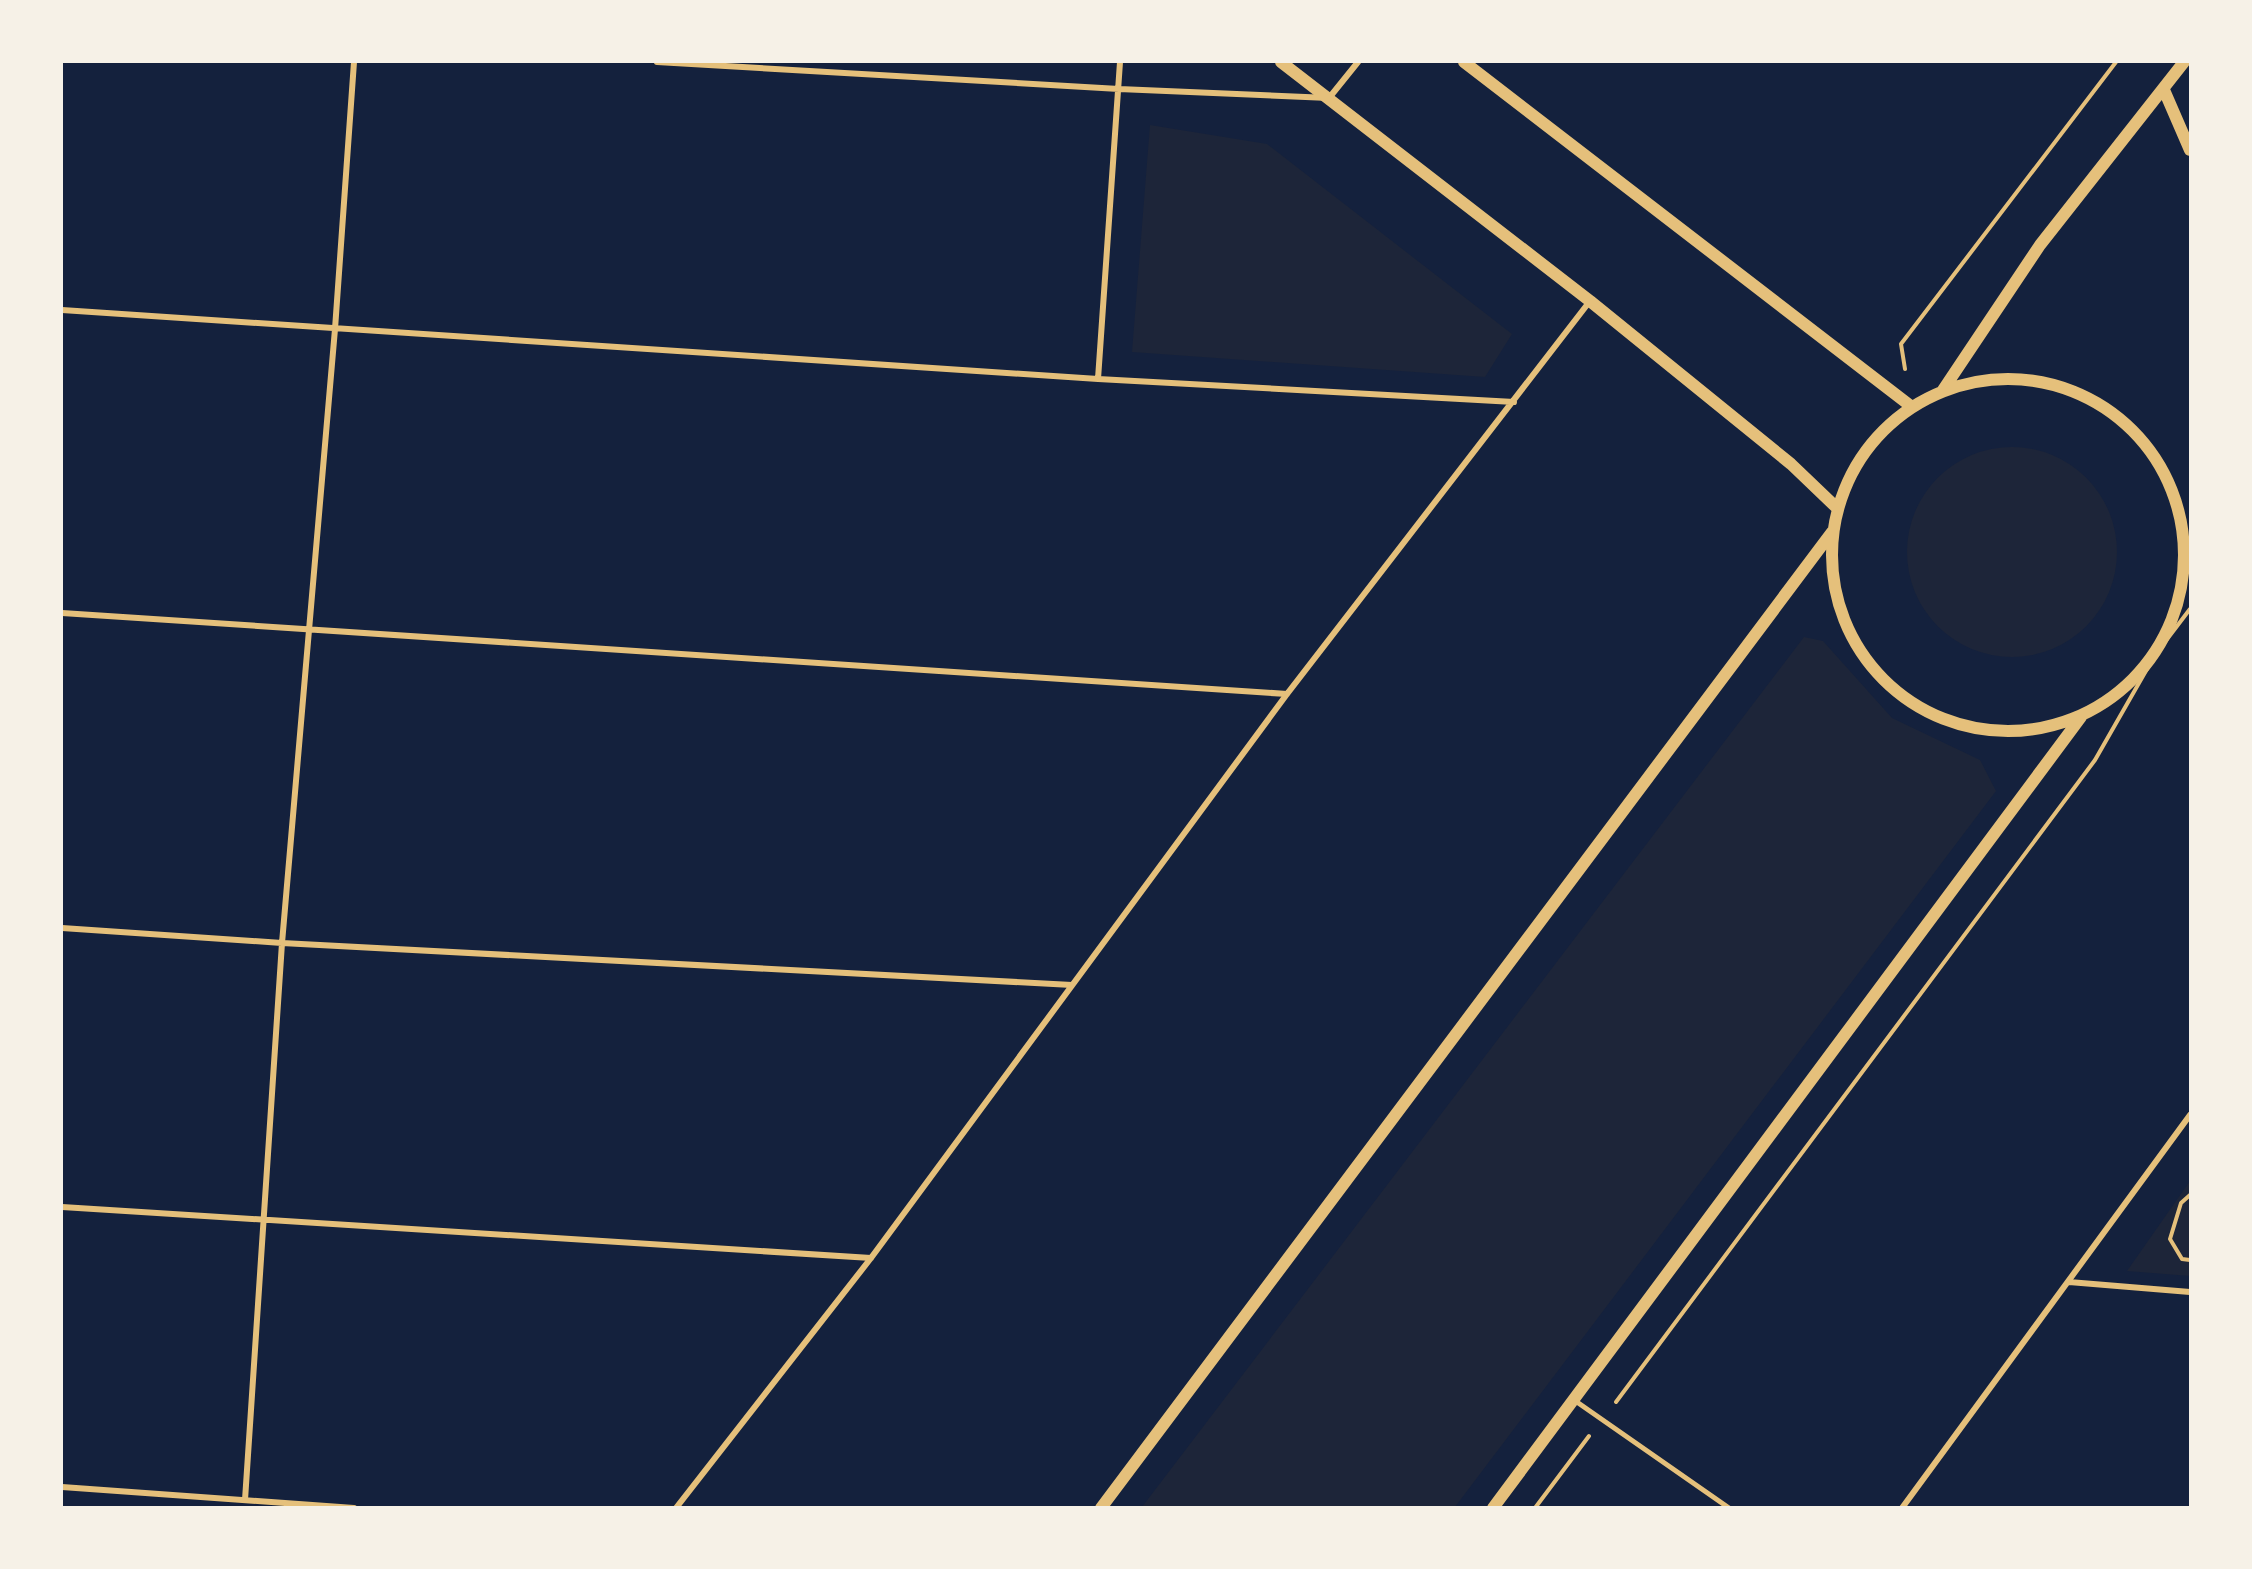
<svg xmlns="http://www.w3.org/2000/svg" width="2252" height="1569" viewBox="0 0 2252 1569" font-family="Quicksand,sans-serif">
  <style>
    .green { fill: #1d2539 }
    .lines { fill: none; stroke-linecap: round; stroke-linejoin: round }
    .path { stroke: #e5c07b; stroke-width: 4 }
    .pedestrian { stroke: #e5c07b; stroke-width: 5 }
    .minor { stroke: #e5c07b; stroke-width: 6 }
    .secondary { stroke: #e5c07b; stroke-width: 12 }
  </style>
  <rect width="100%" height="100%" fill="#14213d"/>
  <path class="green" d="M 1150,125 L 1267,144 L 1512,334 L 1485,377 L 1132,352 Z
    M1907 552a105 105 0 1 1 210 0a105 105 0 1 1-210 0Z
    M 1804,637 L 1823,641 L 1892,718 L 1980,760 L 1996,791 L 1455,1507 L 1142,1507 Z
    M 2190,1181 L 2190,1276 L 2127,1271 Z"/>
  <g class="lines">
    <path class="path" d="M 1905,369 L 1901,344 L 2116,62
      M 2190,1195 L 2181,1203 L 2170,1239 L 2182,1259 L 2190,1260
      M 1616,1402 L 2095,760 L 2155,655 L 2190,609
      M 1535,1508 L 1589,1436"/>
    <path class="pedestrian" d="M 1574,1400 L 1729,1508"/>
    <path class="minor" d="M 657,62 L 1119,89 L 1329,98 L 1358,62
      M 62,310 L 1098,379 L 1514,402
      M 1098,379 L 1120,62
      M 2186,564 L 2190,566
      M 62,613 L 1287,694
      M 62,928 L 282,943 L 1072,985
      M 62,1207 L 871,1258
      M 2069,1282 L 2190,1292
      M 62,1487 L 354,1508
      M 245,1500 L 282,943 L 335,329 L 354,62
      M 676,1508 L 871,1258 L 1287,694 L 1590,301
      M 1902,1508 L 2190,1115"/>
    <path class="secondary" d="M 1281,62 L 1590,301 L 1791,464 L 1837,508
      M 1464,62 L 1912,407
      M 2164,90 L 2190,150
      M1832 555a176 176 0 1 1 352 0a176 176 0 1 1-352 0Z
      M 1943,390 L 2040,245 L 2184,62
      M 1101,1508 L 1832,532
      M 1493,1508 L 2081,717"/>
  </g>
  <rect width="2252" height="1569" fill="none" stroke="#f6f1e7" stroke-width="126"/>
</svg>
